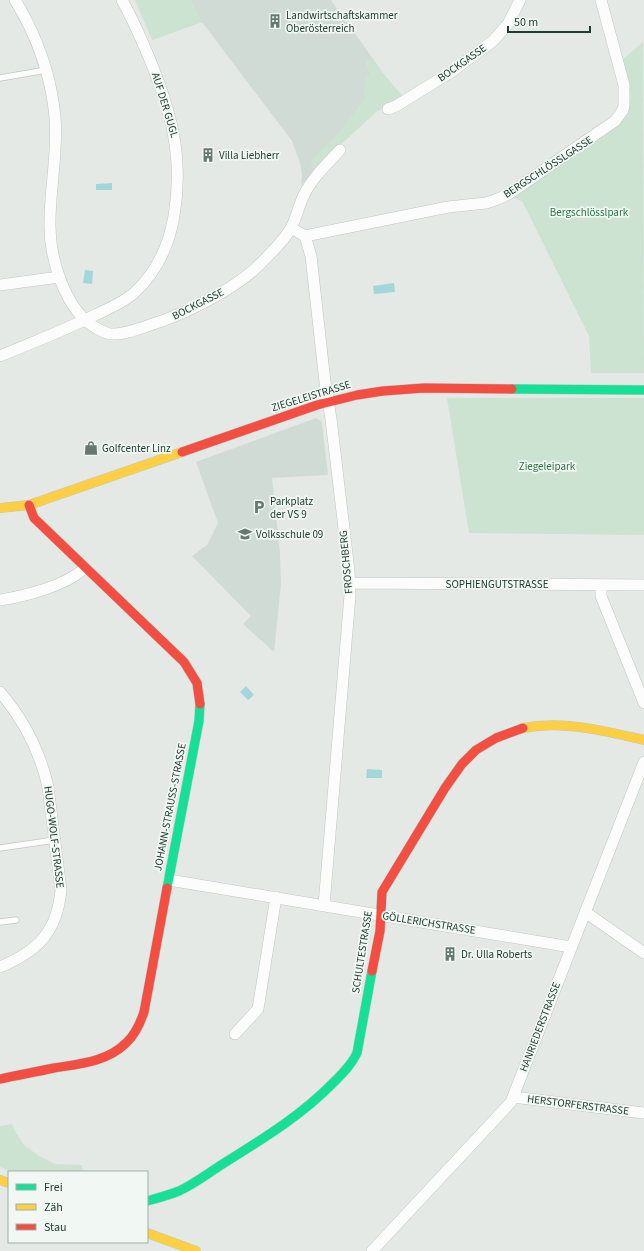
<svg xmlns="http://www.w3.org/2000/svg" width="644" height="1251" viewBox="0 0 644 1251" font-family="'Source Sans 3',sans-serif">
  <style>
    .built { fill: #d1dbd6 }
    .green { fill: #cce3d1 }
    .water { fill: #a3d6d8 }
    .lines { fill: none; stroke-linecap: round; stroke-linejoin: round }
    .lane-casing { stroke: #c1c6c3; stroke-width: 7 }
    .street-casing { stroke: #c1c6c3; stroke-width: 12 }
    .fast-casing { stroke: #bfc7c3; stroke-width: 10 }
    .slow-casing { stroke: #bfc7c3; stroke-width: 10 }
    .jam-casing { stroke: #bfc7c3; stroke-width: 10 }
    .lane { stroke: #fbfcfb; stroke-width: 5.5 }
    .street { stroke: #fbfcfb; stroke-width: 11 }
    .fast { stroke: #16e098; stroke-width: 9 }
    .slow { stroke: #ffcf43; stroke-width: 9 }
    .jam { stroke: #f24e42; stroke-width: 9 }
    .labels { text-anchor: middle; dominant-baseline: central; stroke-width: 3.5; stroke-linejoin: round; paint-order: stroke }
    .poi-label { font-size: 11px; fill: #213d33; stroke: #f1f8f4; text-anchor: start }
    .street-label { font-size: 11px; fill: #213d33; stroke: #f1f8f4 }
    .park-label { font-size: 11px; fill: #2a7440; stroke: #f1f8f4 }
  </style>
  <rect width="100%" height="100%" fill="#e4e9e6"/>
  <path class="built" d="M 149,0 L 331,0 L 386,77 L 403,97 L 376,112 L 326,158 L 301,185 L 302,175 L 300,163 L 292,141 L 202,22 L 152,40 Z
    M 316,418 L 321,421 L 322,424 L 328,475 L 272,478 L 280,554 L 281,584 L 274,652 L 243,624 L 251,616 L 192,556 L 207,545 L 218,523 L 196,462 Z"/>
  <path class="green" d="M 135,0 L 191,0 L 202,22 L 152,40 Z
    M 643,42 L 644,373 L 591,373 L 589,336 L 522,201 L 512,197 L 608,132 C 615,127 622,122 626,115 C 636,98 627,77 622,60 Z
    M 372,59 L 386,77 L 403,97 L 376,112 L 326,158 L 312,167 L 311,160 L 333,140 L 364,100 L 365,77 L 370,75 L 365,61 Z
    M 447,398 L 644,398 L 644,535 L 469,533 Z
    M 12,1124 L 16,1133 L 24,1145 L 39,1156 L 55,1164 L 82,1165 L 83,1172 L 14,1172 L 0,1167 L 0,1126 Z"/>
  <path class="water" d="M 112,183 L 112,190 L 96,190 L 96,184 Z
    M 85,270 L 93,271 L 92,284 L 83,283 Z
    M 394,283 L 395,292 L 374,294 L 373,286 Z
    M 246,686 L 254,695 L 248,700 L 240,692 Z
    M 367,769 L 382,770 L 382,778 L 366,778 Z"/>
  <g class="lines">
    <defs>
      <path id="lane" d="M 0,78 L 46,70
        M 0,848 L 55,840
        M 0,922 L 16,920"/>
      <path id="street" d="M 15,0 C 37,36 51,75 55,117 C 58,153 50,187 50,222 C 49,257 65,312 98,329 C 102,331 106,333 110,334 C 123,335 138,329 150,325 C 183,315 234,290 259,265 C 270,254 285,240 292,226 C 297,216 299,205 304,195 C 312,178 327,164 340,150
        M 388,109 L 396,106 L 451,72 L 493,41 L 508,24 L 520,0
        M 291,228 L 305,236 L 311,256 L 325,382 L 331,419 L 349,571 L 350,595 L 324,905
        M 305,236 L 448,207 L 486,203 L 498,199 L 510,193 L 615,121 L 623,110 L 624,105 L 624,85 L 601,0
        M 0,285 L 59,277
        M 0,356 C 33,342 66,330 97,314 C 110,308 124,302 134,293 C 156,273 169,245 174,216 C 184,157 171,110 148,55 C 140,36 132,18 122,0
        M 349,583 L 644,585
        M 601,585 L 601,596 L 644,703
        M 0,600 C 26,596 65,586 85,568
        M 0,692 C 24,720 40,751 48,787 L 61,890 C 57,932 38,951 0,967
        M 169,880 L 571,947
        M 585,912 L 644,953
        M 235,1034 L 258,1009 L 276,897
        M 513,1097 L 644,1113
        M 372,1251 L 511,1102 L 644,762"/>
      <path id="fast" d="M 512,389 L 644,390
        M 167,888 L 199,721 L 200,704
        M 147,1201 C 158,1198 169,1195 179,1191 C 194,1184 207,1174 221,1165 C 261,1140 301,1116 334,1082 C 343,1073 352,1064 357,1053 L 372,971"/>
      <path id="slow" d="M 0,508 L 29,505 L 182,452
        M 523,728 C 564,720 604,731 644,740
        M 0,1180 L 9,1183
        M 147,1233 L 196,1251"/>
      <path id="jam" d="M 182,452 L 317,405 L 357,395 L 383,391 L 424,388 L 512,389
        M 29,505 L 34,518 L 184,662 L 197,683 L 200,704
        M 372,971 L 380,931 L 382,892 L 445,788 L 462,764 L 476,750 L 496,738 L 523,728
        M 0,1079 C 18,1075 36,1072 54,1068 C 79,1064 107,1062 126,1043 C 135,1035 140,1024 144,1012 L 167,888"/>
    </defs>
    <use href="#lane" class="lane-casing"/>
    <use href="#street" class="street-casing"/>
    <use href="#fast" class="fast-casing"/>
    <use href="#slow" class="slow-casing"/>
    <use href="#jam" class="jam-casing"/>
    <use href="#lane" class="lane"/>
    <use href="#street" class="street"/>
    <use href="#fast" class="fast"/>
    <use href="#slow" class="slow"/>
    <use href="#jam" class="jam"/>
  </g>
  <defs>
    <symbol id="building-bare" viewBox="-9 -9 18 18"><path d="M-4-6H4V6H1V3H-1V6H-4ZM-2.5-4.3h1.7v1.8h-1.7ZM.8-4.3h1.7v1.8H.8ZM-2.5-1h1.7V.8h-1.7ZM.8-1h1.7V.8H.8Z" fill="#657972" stroke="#f1f8f4" stroke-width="2.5" paint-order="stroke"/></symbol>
    <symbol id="shop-bare" viewBox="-9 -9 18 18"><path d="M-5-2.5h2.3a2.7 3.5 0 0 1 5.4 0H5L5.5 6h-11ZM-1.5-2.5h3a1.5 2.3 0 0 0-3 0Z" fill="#657972" stroke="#f1f8f4" stroke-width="2.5" paint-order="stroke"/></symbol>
    <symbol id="parking-bare" viewBox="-9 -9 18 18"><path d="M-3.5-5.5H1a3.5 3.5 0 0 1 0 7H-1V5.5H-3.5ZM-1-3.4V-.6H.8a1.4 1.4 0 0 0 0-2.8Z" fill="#657972" stroke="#f1f8f4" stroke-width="2.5" paint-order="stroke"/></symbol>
    <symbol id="school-bare" viewBox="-9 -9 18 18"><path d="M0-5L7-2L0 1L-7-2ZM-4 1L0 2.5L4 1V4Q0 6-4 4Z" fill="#657972" stroke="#f1f8f4" stroke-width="2.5" paint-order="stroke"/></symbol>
  </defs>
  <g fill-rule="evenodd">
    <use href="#building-bare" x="265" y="11" width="20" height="20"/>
    <use href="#building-bare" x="198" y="145" width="20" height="20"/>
    <use href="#shop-bare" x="81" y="438" width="20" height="20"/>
    <use href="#parking-bare" x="249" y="497" width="20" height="20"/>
    <use href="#school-bare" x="235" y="524" width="20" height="20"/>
    <use href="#building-bare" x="440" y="944" width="20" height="20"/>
  </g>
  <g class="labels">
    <g class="poi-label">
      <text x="286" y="15">Landwirtschaftskammer<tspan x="286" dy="13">Oberösterreich</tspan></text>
      <text x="219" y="155">Villa Liebherr</text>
      <text x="102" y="448">Golfcenter Linz</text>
      <text x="270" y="501">Parkplatz<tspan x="270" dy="13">der VS 9</tspan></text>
      <text x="256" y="534">Volksschule 09</text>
      <text x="461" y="954">Dr. Ulla Roberts</text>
    </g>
    <g class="street-label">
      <text transform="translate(462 63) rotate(-35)">BOCKGASSE</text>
      <text transform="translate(165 105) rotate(73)">AUF DER GUGL</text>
      <text transform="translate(548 167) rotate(-33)">BERGSCHLÖSSLGASSE</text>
      <text transform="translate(198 304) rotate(-27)">BOCKGASSE</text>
      <text transform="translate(311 396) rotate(-17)">ZIEGELEISTRASSE</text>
      <text transform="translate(346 562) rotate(-95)">FROSCHBERG</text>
      <text x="497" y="584">SOPHIENGUTSTRASSE</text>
      <text transform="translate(170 807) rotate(-79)">JOHANN-STRAUSS-STRASSE</text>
      <text transform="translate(54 837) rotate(83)">HUGO-WOLF-STRASSE</text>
      <text transform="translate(429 923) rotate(9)">GÖLLERICHSTRASSE</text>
      <text transform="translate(362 952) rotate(-81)">SCHULTESTRASSE</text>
      <text transform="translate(540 1027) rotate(-69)">HANRIEDERSTRASSE</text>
      <text transform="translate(578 1105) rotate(7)">HERSTORFERSTRASSE</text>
    </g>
    <g class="park-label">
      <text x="589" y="212">Bergschlösslpark</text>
      <text x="547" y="466">Ziegeleipark</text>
    </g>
  </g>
  <rect x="8" y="1171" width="140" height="72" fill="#f1f8f4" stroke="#9eada7"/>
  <rect x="16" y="1184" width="20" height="6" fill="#16e098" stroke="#9eada7"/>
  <text x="44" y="1191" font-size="12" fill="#213d33">Frei</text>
  <rect x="16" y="1204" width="20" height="6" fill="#ffcf43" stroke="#9eada7"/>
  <text x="44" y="1211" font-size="12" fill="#213d33">Zäh</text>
  <rect x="16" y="1224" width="20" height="6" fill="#f24e42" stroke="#9eada7"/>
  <text x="44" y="1231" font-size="12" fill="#213d33">Stau</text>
  <path d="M508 26v6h82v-6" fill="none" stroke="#213d33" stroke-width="2"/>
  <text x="514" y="26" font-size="12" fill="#213d33" stroke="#f1f8f4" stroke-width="3" paint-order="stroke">50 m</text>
</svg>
